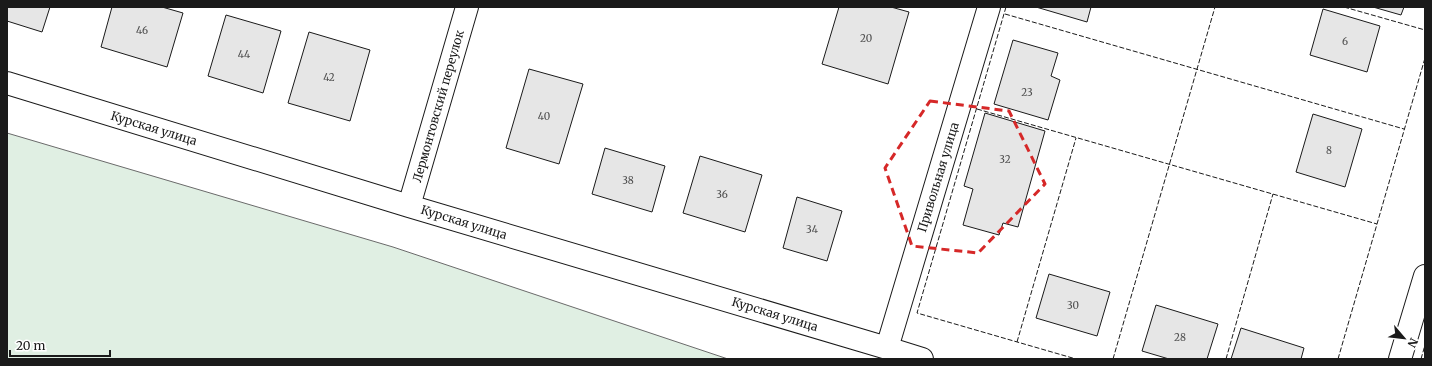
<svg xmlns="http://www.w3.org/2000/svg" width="1432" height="366" viewBox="0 0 1432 366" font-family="Merriweather,serif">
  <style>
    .green { fill: #e0efe3; stroke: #6a6a6a }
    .building { fill: #e6e6e6; stroke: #1a1a1a }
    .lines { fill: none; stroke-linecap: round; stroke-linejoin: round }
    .street-casing { stroke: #1a1a1a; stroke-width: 24 }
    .street { stroke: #fff; stroke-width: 22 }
    .fence { stroke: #1a1a1a; stroke-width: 1; stroke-dasharray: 5 2; stroke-linecap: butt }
    .marked { fill: none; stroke: #d62828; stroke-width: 3; stroke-dasharray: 8 5; stroke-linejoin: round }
    .labels { text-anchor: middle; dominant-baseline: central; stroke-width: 3; stroke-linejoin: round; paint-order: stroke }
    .number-label { font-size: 10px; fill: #4d4d4d }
    .street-label { font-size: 12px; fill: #1a1a1a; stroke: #fff }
  </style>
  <rect width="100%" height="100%" fill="#fff"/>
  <path class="green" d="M 7,133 L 393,247 L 728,359 L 7,359 Z"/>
  <path class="building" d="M 7,7 L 50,7 L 42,32 L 7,21 Z
    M 112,7 L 162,7 L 183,13 L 167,67 L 101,47 Z
    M 839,7 L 891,7 L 909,12 L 888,84 L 822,64 Z
    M 1036,7 L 1091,7 L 1087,22 Z
    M 1373,7 L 1404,7 L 1401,15 Z
    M 1323,9 L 1380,26 L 1367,72 L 1310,55 Z
    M 226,15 L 281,31 L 263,93 L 208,76 Z
    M 309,32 L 370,50 L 350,121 L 288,103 Z
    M 1013,40 L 1058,53 L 1051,76 L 1060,80 L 1048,120 L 994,104 Z
    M 529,69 L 583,84 L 559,164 L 506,148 Z
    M 985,113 L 1045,131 L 1018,227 L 1003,223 L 999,235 L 963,225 L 973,189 L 964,186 Z
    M 1313,114 L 1362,129 L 1345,187 L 1296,172 Z
    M 605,148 L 665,166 L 652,212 L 592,194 Z
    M 700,156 L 762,175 L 745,232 L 683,213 Z
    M 797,197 L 842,211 L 827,261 L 783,248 Z
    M 1049,274 L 1110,292 L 1097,336 L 1036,318 Z
    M 1156,305 L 1218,324 L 1207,359 L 1169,359 L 1142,351 Z
    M 1241,328 L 1304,348 L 1301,359 L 1231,359 Z"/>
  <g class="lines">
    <defs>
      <path id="street" d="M 7,83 L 409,206 L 887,348 L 922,359
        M 409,206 L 467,7
        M 887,348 L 989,7
        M 1400,359 L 1425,276"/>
    </defs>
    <use href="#street" class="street-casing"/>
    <use href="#street" class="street"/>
    <path class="fence" d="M 1006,7 L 917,313 L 1076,359
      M 1344,7 L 1425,30
      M 1005,14 L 1404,129
      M 977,109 L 1377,224
      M 1017,342 L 1076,138
      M 1113,359 L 1215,7
      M 1226,359 L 1273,194
      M 1338,359 L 1425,58
      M 1421,359 L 1425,345"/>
  </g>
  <path class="marked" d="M 930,101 L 1009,111 L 1045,184 L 978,253 L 912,246 L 885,168 Z"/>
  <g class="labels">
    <g class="number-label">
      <text x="142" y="30">46</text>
      <text x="866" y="38">20</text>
      <text x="1345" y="41">6</text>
      <text x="244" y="54">44</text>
      <text x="329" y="77">42</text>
      <text x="1027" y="92">23</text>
      <text x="544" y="116">40</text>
      <text x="1329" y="150">8</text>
      <text x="1005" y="159">32</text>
      <text x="628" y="180">38</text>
      <text x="722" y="194">36</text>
      <text x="812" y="229">34</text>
      <text x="1073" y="305">30</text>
      <text x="1180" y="337">28</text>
    </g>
    <g class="street-label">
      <text transform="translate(438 106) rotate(-74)">Лермонтовский переулок</text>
      <text transform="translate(154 128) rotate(17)">Курская улица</text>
      <text transform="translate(938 177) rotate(-73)">Привольная улица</text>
      <text transform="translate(464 222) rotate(17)">Курская улица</text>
      <text transform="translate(775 314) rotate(17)">Курская улица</text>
    </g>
  </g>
  <rect width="1432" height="366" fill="none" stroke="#1a1a1a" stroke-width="16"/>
  <g transform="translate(1404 338) rotate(118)" stroke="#ffffff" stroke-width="3" paint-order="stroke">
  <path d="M0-3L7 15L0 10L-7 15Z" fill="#1a1a1a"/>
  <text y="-6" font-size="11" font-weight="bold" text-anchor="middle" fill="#1a1a1a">N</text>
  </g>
  <path d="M10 350v6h100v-6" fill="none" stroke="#1a1a1a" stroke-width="2"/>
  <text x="16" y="350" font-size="12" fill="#1a1a1a" stroke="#ffffff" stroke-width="3" paint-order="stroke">20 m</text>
</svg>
